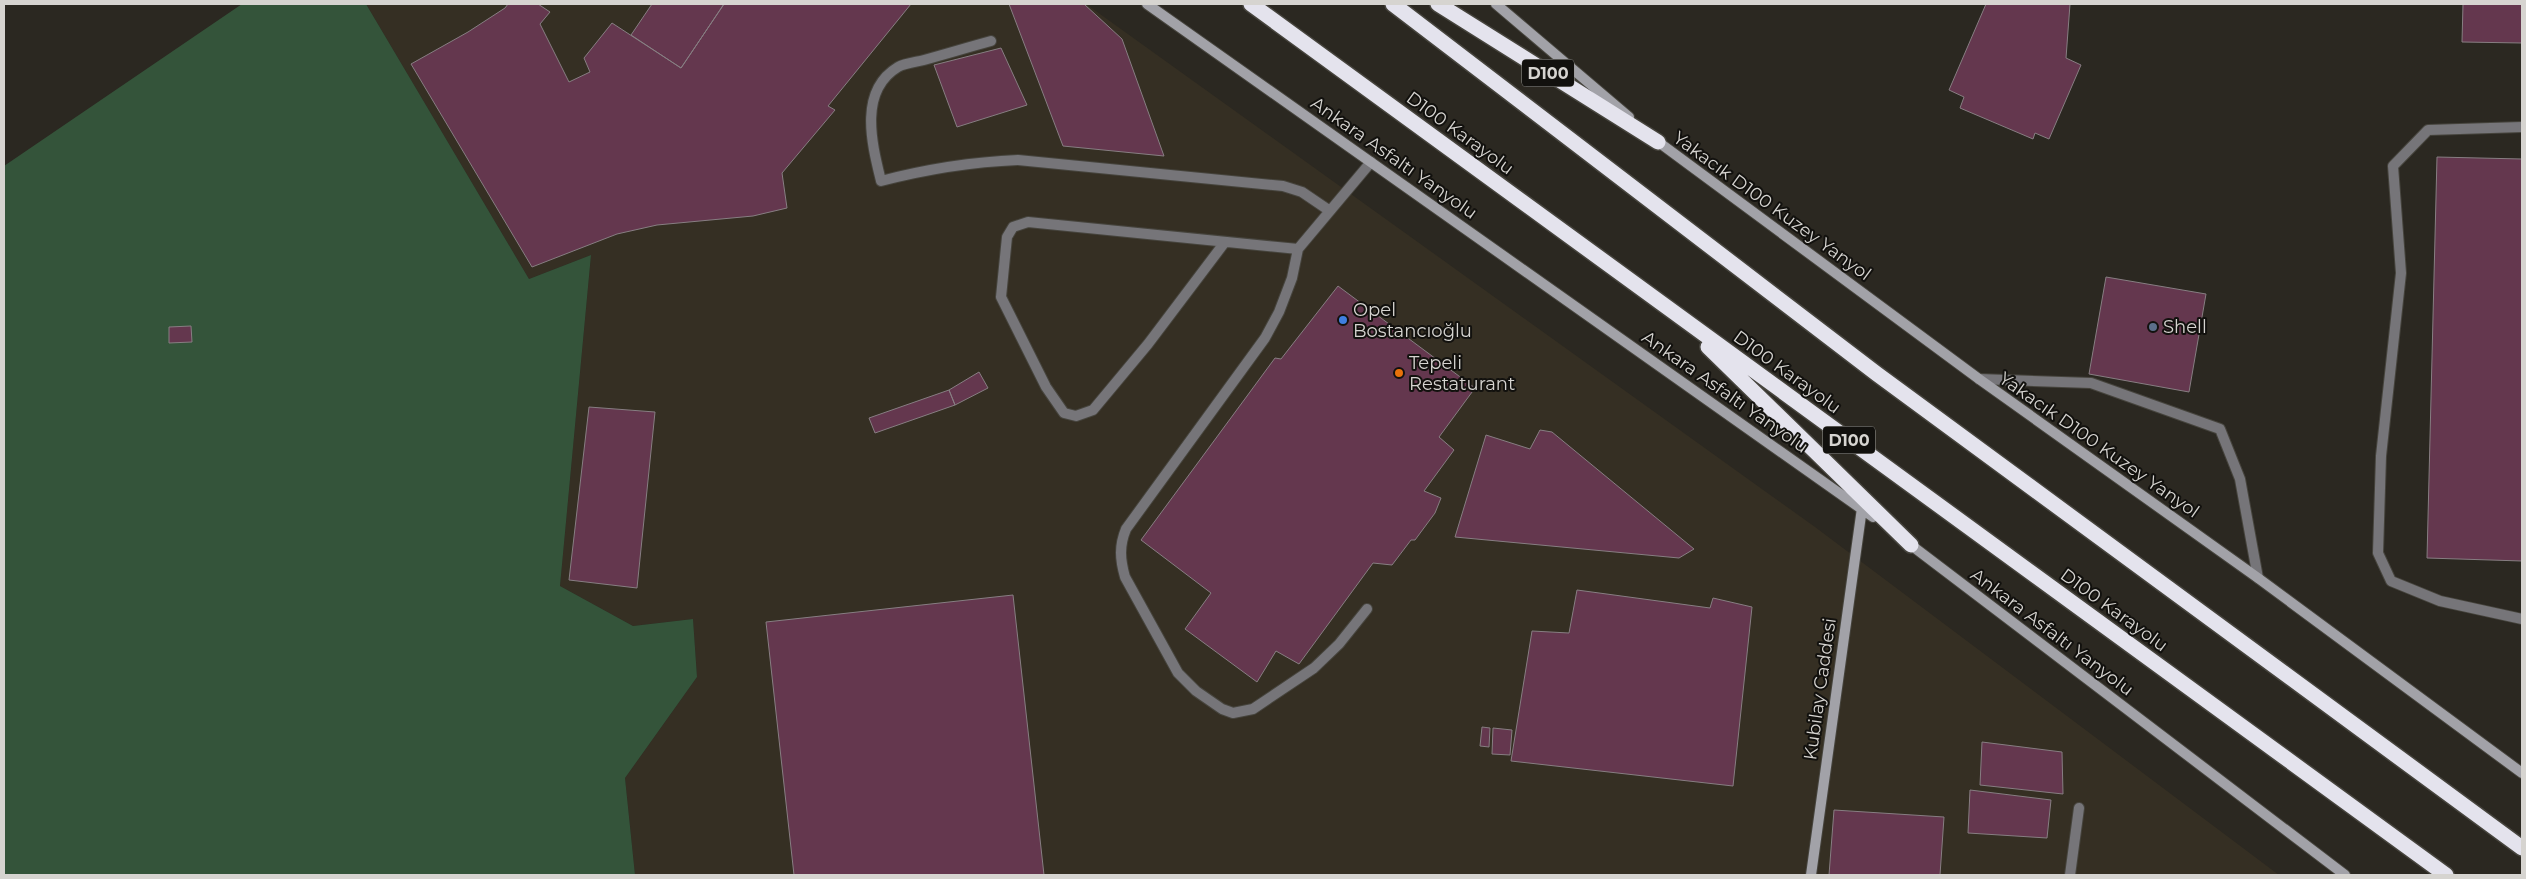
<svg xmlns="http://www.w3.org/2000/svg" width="2526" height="879" viewBox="0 0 2526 879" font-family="Montserrat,sans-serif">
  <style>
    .built { fill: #352f23 }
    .green { fill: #34543a }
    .building { fill: #64374e; stroke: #877e82 }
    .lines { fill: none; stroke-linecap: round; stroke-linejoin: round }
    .lane-casing { stroke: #46443d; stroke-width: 12 }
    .secondary-casing { stroke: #46443d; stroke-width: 12 }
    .highway-casing { stroke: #46443d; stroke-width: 18 }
    .lane { stroke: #767579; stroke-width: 10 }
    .secondary { stroke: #a2a2a8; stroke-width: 10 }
    .highway { stroke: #e4e3ed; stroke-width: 15 }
    .shop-dot { fill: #3f7fe0; stroke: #12110e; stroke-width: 2 }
    .service-dot { fill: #5c6f8a; stroke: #12110e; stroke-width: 2 }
    .food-dot { fill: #e8710a; stroke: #12110e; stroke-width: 2 }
    .labels { text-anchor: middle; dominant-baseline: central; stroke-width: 4; stroke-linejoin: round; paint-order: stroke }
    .shield { fill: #12110e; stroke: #9b9a96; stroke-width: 1 }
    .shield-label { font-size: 16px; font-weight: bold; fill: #d6d4d0 }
    .street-label { font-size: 18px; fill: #d6d4d0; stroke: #12110e }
    .poi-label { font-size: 18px; fill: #d6d4d0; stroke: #12110e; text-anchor: start }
  </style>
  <rect width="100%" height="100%" fill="#2b2821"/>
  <path class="built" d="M 366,4 L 1086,4 L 1815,527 L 2279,875 L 635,875 L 625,778 L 697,677 L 693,619 L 633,626 L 560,586 L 591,255 L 529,279 Z"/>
  <path class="green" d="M 242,4 L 366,4 L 529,279 L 591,255 L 560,586 L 633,626 L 693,619 L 697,677 L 625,778 L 635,875 L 4,875 L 4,166 Z"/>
  <path class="building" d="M 508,4 L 538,4 L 550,12 L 540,24 L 569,82 L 590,72 L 584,58 L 612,23 L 681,68 L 724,4 L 911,4 L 828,106 L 835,110 L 782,173 L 787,208 L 753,216 L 657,225 L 617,234 L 532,267 L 411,64 L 468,32 L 505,8 Z
    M 652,4 L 724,4 L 681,68 L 631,35 Z
    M 1009,4 L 1084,4 L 1122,39 L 1164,156 L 1063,146 Z
    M 1986,4 L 2070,4 L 2066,58 L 2081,65 L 2049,139 L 2035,133 L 2033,139 L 1960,108 L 1964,97 L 1949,90 Z
    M 2463,4 L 2522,4 L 2522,43 L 2462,42 Z
    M 1001,48 L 1027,105 L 957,127 L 934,65 Z
    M 2437,157 L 2522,159 L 2522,561 L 2427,558 Z
    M 2106,277 L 2206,294 L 2189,392 L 2089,374 Z
    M 1338,286 L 1475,388 L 1439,437 L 1454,450 L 1424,491 L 1441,498 L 1435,513 L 1415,540 L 1411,540 L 1392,565 L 1373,563 L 1299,664 L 1276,651 L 1257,682 L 1185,629 L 1211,593 L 1141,540 L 1275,358 L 1281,359 Z
    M 191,326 L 192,342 L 169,343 L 169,327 Z
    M 979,372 L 988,388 L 955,405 L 949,390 Z
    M 949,390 L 955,405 L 875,433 L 869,418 Z
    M 589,407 L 655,412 L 637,588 L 569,580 Z
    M 1540,430 L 1552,432 L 1694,549 L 1679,558 L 1455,537 L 1486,435 L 1530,449 Z
    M 1577,590 L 1710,608 L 1713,598 L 1752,607 L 1733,786 L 1511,761 L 1532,631 L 1569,633 Z
    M 1013,595 L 1044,875 L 794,875 L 766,622 Z
    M 1482,727 L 1490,728 L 1489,747 L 1480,746 Z
    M 1493,728 L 1512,730 L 1510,755 L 1492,754 Z
    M 1982,742 L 2062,752 L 2063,794 L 1980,785 Z
    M 1970,790 L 2051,800 L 2047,838 L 1968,833 Z
    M 1834,810 L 1944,817 L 1940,875 L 1829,875 Z"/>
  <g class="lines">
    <defs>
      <path id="lane" d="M 991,41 C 969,47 946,54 924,60 C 916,62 905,63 898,67 C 858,91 872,144 881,181 C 927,169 970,162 1018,160 L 1283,186 L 1302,192 L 1330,211
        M 2522,127 L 2428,130 L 2393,166 L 2401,273 L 2381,456 L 2378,553 L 2391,581 L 2440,601 L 2522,619
        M 1225,242 L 1148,344 L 1093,410 L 1076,416 L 1064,413 L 1046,387 L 1001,297 L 1007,237 L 1013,227 L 1028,222 L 1298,249
        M 1979,379 L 2091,383 L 2220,429 L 2240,479 L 2258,578
        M 1367,609 L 1339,644 L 1314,668 L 1253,709 L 1233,713 L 1222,709 L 1196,691 L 1178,673 L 1125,577 C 1120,559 1119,546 1126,529 L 1265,338 L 1279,312 L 1292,278 L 1298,249 L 1371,162
        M 2070,875 L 2079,808"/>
      <path id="secondary" d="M 1147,4 L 1873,517
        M 1496,4 L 1629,117
        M 1653,138 L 1979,379 L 2258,578 L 2522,773
        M 1907,542 L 2345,875
        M 1811,875 L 1862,508"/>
      <path id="highway" d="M 1251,4 L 2446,875
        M 1393,4 L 1877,374 L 2522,848
        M 1438,4 L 1658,142
        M 1708,347 L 1911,545"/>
    </defs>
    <use href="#lane" class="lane-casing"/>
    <use href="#secondary" class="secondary-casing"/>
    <use href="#highway" class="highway-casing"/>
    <use href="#lane" class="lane"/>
    <use href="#secondary" class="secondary"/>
    <use href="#highway" class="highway"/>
  </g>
  <circle class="shop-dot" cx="1343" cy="320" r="5"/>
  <circle class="service-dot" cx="2153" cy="327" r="5"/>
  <circle class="food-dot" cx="1399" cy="373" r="5"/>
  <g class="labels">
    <g class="shield">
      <rect x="1522" y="59.5" width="52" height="27" rx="4"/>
      <rect x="1823" y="426.5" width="52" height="27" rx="4"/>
    </g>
    <g class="shield-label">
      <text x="1548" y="73">D100</text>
      <text x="1849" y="440">D100</text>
    </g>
    <g class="street-label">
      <text transform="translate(1460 133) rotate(36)">D100 Karayolu</text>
      <text transform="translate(1394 158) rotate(35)">Ankara Asfaltı Yanyolu</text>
      <text transform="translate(1772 206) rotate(36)">Yakacık D100 Kuzey Yanyol</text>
      <text transform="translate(1787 372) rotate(36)">D100 Karayolu</text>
      <text transform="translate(1725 392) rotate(35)">Ankara Asfaltı Yanyolu</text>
      <text transform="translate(2099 445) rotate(35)">Yakacık D100 Kuzey Yanyol</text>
      <text transform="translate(2114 610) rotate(36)">D100 Karayolu</text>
      <text transform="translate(2052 632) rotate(37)">Ankara Asfaltı Yanyolu</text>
      <text transform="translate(1820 689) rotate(-82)">Kubilay Caddesi</text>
    </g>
    <g class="poi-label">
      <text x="1353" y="310">Opel<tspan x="1353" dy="21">Bostancıoğlu</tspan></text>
      <text x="2163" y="327">Shell</text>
      <text x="1409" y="363">Tepeli<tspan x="1409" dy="21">Restaturant</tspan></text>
    </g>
  </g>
  <rect width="2526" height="879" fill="none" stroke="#d6d4d0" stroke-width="10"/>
</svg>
